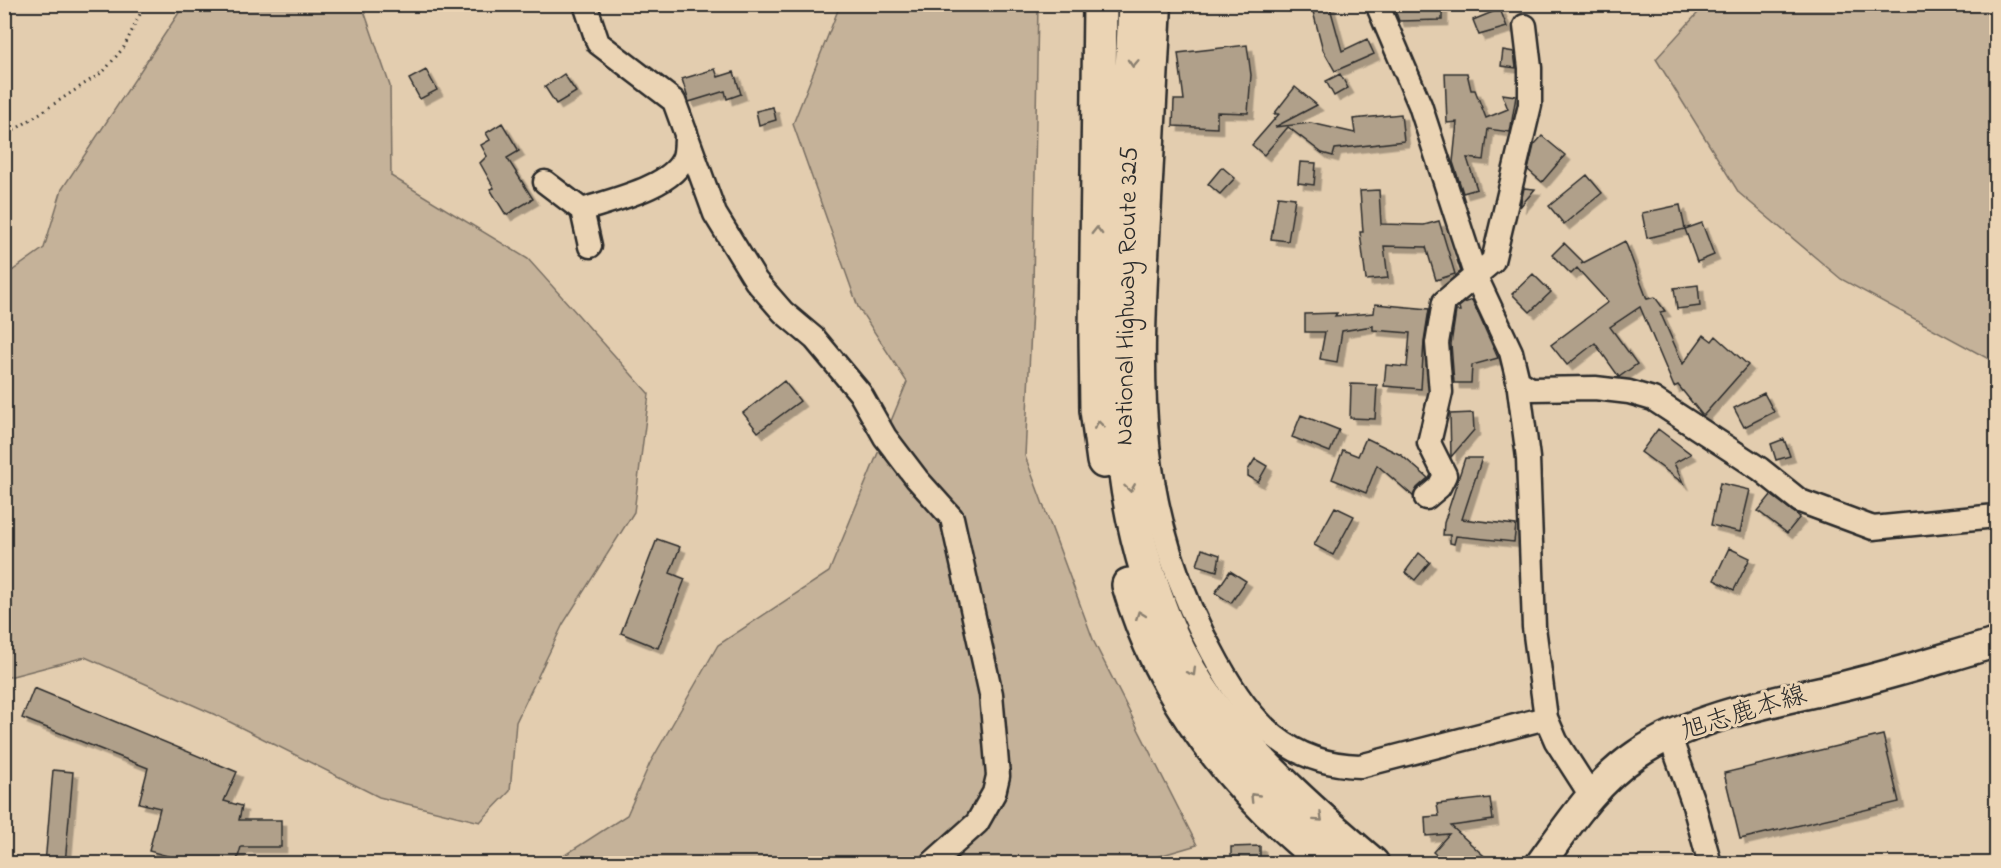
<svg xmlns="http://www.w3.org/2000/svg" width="2001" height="868" viewBox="0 0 2001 868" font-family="'Indie Flower','Klee One',sans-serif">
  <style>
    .green { fill: #c5b299; stroke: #786e62; stroke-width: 1.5 }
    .building { fill: #b0a08a; stroke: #2b2b2b; stroke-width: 1.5; filter: url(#shadow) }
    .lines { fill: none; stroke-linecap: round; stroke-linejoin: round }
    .minor-casing { stroke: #2b2b2b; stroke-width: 27 }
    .major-casing { stroke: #2b2b2b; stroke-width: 33 }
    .highway-casing { stroke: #2b2b2b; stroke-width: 38 }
    .path { stroke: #2b2b2b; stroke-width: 3; stroke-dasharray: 1.5 4.5; stroke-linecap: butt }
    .minor { stroke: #ebd4b4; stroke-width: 22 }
    .major { stroke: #ebd4b4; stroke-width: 28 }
    .highway { stroke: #ebd4b4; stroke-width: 33 }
    .oneway { stroke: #8b8070 }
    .labels { text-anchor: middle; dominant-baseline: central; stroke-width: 6; stroke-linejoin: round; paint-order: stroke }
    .street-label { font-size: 26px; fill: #2b2b2b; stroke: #ebd4b4 }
  </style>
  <defs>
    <filter id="shadow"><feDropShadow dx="5.5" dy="5.5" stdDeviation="0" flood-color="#0004"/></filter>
  </defs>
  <rect width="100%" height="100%" fill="#e3cdaf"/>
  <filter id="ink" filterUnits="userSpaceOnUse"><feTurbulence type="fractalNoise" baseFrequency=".0167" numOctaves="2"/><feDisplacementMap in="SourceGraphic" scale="12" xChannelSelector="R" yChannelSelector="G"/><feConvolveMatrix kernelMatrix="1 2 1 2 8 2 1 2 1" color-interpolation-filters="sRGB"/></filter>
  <g filter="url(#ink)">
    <path class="green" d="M 1706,4 L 1996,5 L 1996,363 L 1841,279 L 1739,193 L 1656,59 Z
      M 184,5 L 362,5 L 390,86 L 391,176 L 528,259 L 649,394 L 634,512 L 563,624 L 516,722 L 510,791 L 480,822 L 379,797 L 218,716 L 85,657 L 5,678 L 5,276 L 44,248 L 62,189 Z
      M 840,5 L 1038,5 L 1033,286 L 1025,456 L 1094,642 L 1197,845 L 1132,864 L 551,864 L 627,815 L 650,763 L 718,645 L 829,572 L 907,382 L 858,307 L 793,124 Z"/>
    <path class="building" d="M 1311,4 L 1329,4 L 1342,51 L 1367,39 L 1374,54 L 1335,71 L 1323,50 Z
      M 1393,4 L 1442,4 L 1442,20 L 1399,21 Z
      M 1500,9 L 1507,27 L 1479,35 L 1473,20 Z
      M 1247,45 L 1251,75 L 1248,113 L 1217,112 L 1217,128 L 1173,126 L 1174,100 L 1184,100 L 1178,53 Z
      M 1503,50 L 1514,52 L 1516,68 L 1501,66 Z
      M 715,69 L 718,77 L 734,72 L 741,94 L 727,99 L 725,91 L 689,102 L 682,79 Z
      M 426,70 L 437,90 L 420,99 L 409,79 Z
      M 1445,73 L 1467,73 L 1471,90 L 1475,90 L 1486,118 L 1508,109 L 1502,94 L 1516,96 L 1510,132 L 1488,129 L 1484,160 L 1467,158 L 1477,189 L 1463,193 L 1453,162 L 1457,122 L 1447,123 Z
      M 564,74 L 576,92 L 556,104 L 545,87 Z
      M 1340,74 L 1348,88 L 1334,96 L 1326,81 Z
      M 1295,87 L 1317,105 L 1275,127 L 1311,123 L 1355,133 L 1353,119 L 1401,114 L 1404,141 L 1335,149 L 1333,156 L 1322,153 L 1288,127 L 1264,155 L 1252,145 L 1279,114 L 1274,114 Z
      M 773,107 L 776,120 L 759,125 L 756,111 Z
      M 502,123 L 519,151 L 507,158 L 533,199 L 506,215 L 490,189 L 494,188 L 480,163 L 487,156 L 481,145 L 490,140 L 486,133 Z
      M 1542,136 L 1565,155 L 1542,182 L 1528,170 L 1534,145 Z
      M 1300,162 L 1316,163 L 1314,185 L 1298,183 Z
      M 1222,167 L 1235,178 L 1220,194 L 1208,184 Z
      M 1587,175 L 1602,193 L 1564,224 L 1549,206 Z
      M 1524,188 L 1535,189 L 1520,207 Z
      M 1379,190 L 1381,224 L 1424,225 L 1439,221 L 1455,274 L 1436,280 L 1426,247 L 1384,246 L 1388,278 L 1366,280 L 1360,232 L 1363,232 L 1360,191 Z
      M 1278,196 L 1295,198 L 1288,241 L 1271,239 Z
      M 1680,205 L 1685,229 L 1647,238 L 1642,213 Z
      M 1702,223 L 1714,255 L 1697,262 L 1685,229 Z
      M 1625,241 L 1647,299 L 1655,297 L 1665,311 L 1660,312 L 1683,364 L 1704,335 L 1712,341 L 1716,336 L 1748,365 L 1703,416 L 1678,385 L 1674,387 L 1640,307 L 1610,327 L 1637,364 L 1619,377 L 1595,343 L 1567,365 L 1551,345 L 1608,302 L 1577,268 L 1571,274 L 1552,255 L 1564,243 L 1583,262 L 1581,264 Z
      M 1533,274 L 1551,292 L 1530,312 L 1512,294 Z
      M 1698,285 L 1700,306 L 1677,309 L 1674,288 Z
      M 1472,300 L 1498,358 L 1472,365 L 1471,383 L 1454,383 L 1451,344 L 1456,311 L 1460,311 L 1459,307 L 1464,303 Z
      M 1375,304 L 1429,309 L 1424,341 L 1421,389 L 1384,386 L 1386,365 L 1407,367 L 1410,333 L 1373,330 L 1373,326 L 1342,331 L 1337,362 L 1320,359 L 1325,332 L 1305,332 L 1305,314 L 1337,313 L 1335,316 L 1374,313 Z
      M 784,381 L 800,401 L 758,432 L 743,413 Z
      M 1351,384 L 1377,385 L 1375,419 L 1350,418 Z
      M 1764,393 L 1774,412 L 1744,427 L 1734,408 Z
      M 1473,413 L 1474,430 L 1451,457 L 1450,414 Z
      M 1301,415 L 1339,430 L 1330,452 L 1292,437 Z
      M 1658,429 L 1691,454 L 1674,463 L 1683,483 L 1641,452 Z
      M 1366,438 L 1401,455 L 1428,478 L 1417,488 L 1413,496 L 1377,465 L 1366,493 L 1332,479 L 1343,450 L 1358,456 Z
      M 1784,439 L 1790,456 L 1776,460 L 1771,444 Z
      M 1465,458 L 1482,458 L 1462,519 L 1516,525 L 1514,542 L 1456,536 L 1454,544 L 1450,543 L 1450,535 L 1443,535 L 1444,523 Z
      M 1255,459 L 1267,466 L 1258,482 L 1248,476 L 1248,470 Z
      M 1720,483 L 1750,490 L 1740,532 L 1711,525 Z
      M 1771,495 L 1800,517 L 1787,533 L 1758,511 Z
      M 1335,507 L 1354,516 L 1333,555 L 1314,545 Z
      M 657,539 L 680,547 L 670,573 L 685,579 L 658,648 L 621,633 Z
      M 1729,548 L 1750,558 L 1734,590 L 1714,580 Z
      M 1202,549 L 1220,555 L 1217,571 L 1197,565 Z
      M 1419,553 L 1430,562 L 1415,580 L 1405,572 Z
      M 1230,571 L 1246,581 L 1231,603 L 1215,593 Z
      M 34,688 L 237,772 L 224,801 L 242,806 L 239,820 L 281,820 L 281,847 L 241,847 L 236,864 L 197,864 L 149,851 L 160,808 L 139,803 L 148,768 L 22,718 Z
      M 1883,735 L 1899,802 L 1740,839 L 1724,773 Z
      M 53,770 L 73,772 L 65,864 L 45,864 Z
      M 1490,798 L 1493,820 L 1451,826 L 1493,864 L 1446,864 L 1433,852 L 1449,834 L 1426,836 L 1425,817 L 1439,816 L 1437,804 Z
      M 1260,846 L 1260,864 L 1231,864 L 1231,847 Z"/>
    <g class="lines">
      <defs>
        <path id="minor" d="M 585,4 L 598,43 L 674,101 L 715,214 L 756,281 L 783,312 L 815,339 L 860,393 L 885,437 L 917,479 L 952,518 L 991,694 L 998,776 L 994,793 L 977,823 L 931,864
          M 1160,4 C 1156,76 1153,147 1149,218 C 1140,384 1133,512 1218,663 C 1251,723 1288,764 1360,766 L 1546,718
          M 1377,4 L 1420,105 L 1476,277 L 1511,352 L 1518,381 L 1528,458 L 1534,627 L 1546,718 L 1556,741 L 1590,794
          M 545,182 L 582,210 L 590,246
          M 582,210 C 609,201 674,187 684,157 C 686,150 686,140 686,133
          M 1518,381 L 1531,389 L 1595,388 L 1629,392 L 1653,399 L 1760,469 L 1800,501 L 1873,528 L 1996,516
          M 1426,498 L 1439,487 L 1445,475 L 1429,443 L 1441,392 L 1437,343 L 1444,302 L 1493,261 L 1530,105 L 1530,68 L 1525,26
          M 1670,737 L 1693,802 L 1710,864"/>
        <path id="major" d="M 1540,864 C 1569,824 1595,783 1636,755 C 1693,715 1780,701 1847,685 C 1897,673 1947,657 1996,643"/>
        <path id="highway" d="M 1100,4 L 1096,336 L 1097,410 L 1104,461
          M 1135,4 C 1131,98 1126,191 1124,284 C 1123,330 1119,376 1121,422 C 1126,520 1157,637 1219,715 C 1264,770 1318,818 1372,864
          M 1129,585 C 1161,697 1237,793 1329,864"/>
      </defs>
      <use href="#minor" class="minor-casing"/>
      <use href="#major" class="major-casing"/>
      <use href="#highway" class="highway-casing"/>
      <path class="path" d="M 4,137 L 104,71 L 124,47 L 145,4"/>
      <use href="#minor" class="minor"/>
      <use href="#major" class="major"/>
      <use href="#highway" class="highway"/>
    </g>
    <defs><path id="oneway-chevron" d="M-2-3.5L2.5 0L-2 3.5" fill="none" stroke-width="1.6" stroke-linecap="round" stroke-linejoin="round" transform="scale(1.5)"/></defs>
    <g class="oneway">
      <use href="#oneway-chevron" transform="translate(1133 63) rotate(93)"/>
      <use href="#oneway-chevron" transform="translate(1097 231) rotate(-89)"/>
      <use href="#oneway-chevron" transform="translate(1099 425) rotate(-97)"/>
      <use href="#oneway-chevron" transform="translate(1130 488) rotate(82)"/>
      <use href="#oneway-chevron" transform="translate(1140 615) rotate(-110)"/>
      <use href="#oneway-chevron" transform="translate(1192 672) rotate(59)"/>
      <use href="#oneway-chevron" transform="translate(1254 797) rotate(-134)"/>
      <use href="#oneway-chevron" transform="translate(1319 818) rotate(42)"/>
    </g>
  </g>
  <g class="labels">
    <g class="street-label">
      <text transform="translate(1128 296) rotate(-89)">National Highway Route 325</text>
      <text transform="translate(1744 714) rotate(-17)">旭志鹿本線</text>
    </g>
  </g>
  <rect width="2001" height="868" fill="none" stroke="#ebd4b4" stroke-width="24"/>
  <rect x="12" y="12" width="1977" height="844" fill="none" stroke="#2b2b2b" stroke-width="2" filter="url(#ink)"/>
</svg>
